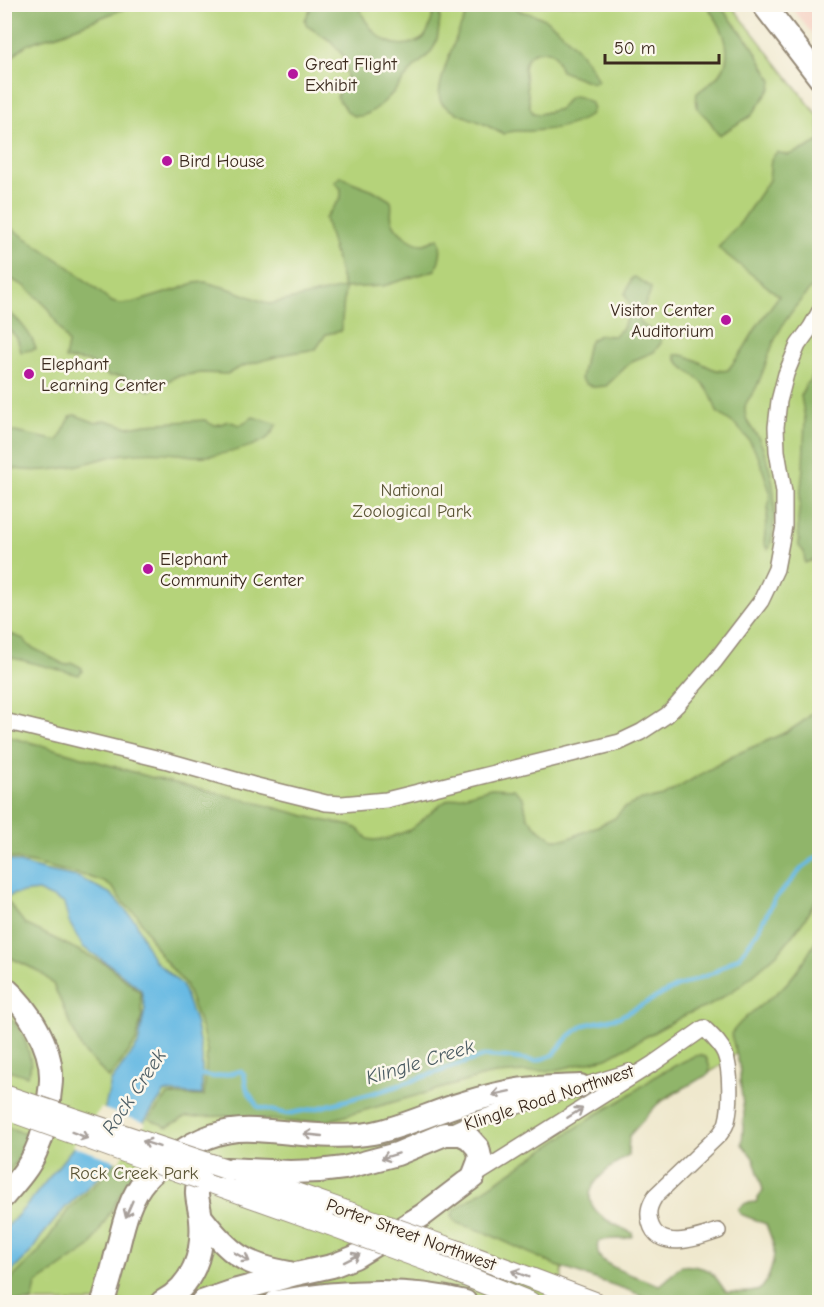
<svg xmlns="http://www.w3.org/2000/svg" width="824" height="1307" viewBox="0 0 824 1307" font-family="'Comic Neue',sans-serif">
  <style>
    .built { fill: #f6d2c4 }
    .green { fill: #b5d37a; stroke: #787e4c; stroke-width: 1.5 }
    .forest { fill: #90b56a; stroke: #667044; stroke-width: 1.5 }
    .water { fill: #68bae3; stroke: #527280; stroke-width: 1.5 }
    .pier { fill: #efe8cd }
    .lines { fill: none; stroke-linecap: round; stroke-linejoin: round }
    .stream { stroke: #68bae3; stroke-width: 4.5 }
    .minor-casing { stroke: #958976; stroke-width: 18 }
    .secondary-casing { stroke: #958976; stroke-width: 22 }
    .primary-casing { stroke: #958976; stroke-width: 26 }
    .minor { stroke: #fff; stroke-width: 15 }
    .secondary { stroke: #fff; stroke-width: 20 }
    .primary { stroke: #fff; stroke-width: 22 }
    .secondary-bridge-casing { stroke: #958976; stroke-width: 22; stroke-linecap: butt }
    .secondary-bridge { stroke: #fff; stroke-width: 20 }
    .oneway { stroke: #a79f9a }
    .poi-dot { fill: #b5179e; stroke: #fbf7ec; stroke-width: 2 }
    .labels { text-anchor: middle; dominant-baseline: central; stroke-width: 5; stroke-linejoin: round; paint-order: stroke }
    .poi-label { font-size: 18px; fill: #3b2a1e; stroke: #fbf7ec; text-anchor: start }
    .park-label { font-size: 18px; fill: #5a5435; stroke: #fbf7ec }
    .street-label { font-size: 18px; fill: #3b2a1e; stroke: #fbf7ec }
    .water-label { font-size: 20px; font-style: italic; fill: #4b5c63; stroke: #fbf7ec }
  </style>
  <rect width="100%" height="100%" fill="#fbf7ec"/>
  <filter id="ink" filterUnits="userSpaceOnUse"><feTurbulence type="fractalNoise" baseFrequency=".0167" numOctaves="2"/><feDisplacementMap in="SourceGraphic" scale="12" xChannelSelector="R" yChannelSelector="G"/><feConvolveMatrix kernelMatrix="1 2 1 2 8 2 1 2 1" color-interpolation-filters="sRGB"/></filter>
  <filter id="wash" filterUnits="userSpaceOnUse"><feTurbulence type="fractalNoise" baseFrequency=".008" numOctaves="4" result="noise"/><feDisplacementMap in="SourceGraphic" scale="24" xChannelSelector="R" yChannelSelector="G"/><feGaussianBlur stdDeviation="1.35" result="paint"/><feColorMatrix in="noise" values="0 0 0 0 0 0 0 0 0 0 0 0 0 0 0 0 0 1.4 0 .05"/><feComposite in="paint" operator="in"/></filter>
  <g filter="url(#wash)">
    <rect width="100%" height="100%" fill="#efe8cd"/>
    <path class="built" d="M 790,5 L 819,5 L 819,43 Z"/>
    <path class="green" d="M 5,5 L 731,5 L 819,117 L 819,987 L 803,1002 L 717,1068 L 636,1117 L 566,1226 L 560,1302 L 485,1302 L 450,1290 L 290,1291 L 241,1302 L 5,1302 Z"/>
    <path class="forest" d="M 5,4 L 134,4 L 134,5 L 74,28 C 58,38 38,37 25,46 C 16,51 11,59 5,66 Z
      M 312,5 L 358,5 C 366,26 383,49 409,44 C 415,42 421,42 425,36 C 431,27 433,15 435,5 L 442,5 C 439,17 440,40 432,50 C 427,58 418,63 412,70 C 401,83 374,120 355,116 C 351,115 347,112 345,108 C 341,104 339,101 337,96 L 347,77 L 344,57 L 331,41 L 307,26 L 305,20 Z
      M 490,5 L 513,5 C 520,14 528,12 538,16 C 559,24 590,61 598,81 L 595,83 L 590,82 L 561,71 C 558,66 557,58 553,54 C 549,50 548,51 544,51 C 532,51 526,56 524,68 L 530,107 L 533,113 L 539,114 L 560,109 C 562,106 564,104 566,101 C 572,92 583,98 590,102 L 593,108 L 590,115 C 574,127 549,130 531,131 C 519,132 514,129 503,134 C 496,131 489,126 482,123 C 470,118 449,112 441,102 C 432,90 462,23 469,9 Z
      M 706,5 L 719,5 L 753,47 L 772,81 L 771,88 L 751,116 L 719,135 C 714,131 714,127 711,123 C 702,110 694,113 697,93 C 705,87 717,79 722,71 C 735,49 720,22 706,5 Z
      M 819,141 L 819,280 C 803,296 788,314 777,335 C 768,353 764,373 755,390 C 751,397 744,402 745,411 C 746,426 753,427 759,439 C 775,474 779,509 770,547 L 768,549 L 766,547 L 764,542 L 770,492 L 759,458 L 749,440 L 737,426 L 717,412 C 713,399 709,388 698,379 C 690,371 678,367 675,355 C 693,352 710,375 728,370 L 743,350 L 759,323 L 779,296 L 718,248 L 741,222 L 769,180 L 771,159 L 777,152 L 788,155 L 807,148 Z
      M 341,176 L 352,182 L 373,190 L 391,201 C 393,208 390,213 392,220 C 395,231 413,245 424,244 C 429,243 434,240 438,238 C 443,248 440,261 435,270 L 383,286 L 345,288 L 341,331 L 326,334 L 316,349 L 286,354 L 243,366 L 227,374 L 202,373 L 177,376 L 149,391 L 123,376 L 108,376 L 102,368 L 86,361 L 65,359 L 68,343 L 48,308 L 25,286 L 5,276 L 5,224 L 69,267 L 112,302 L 120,304 L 132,303 L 179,289 L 194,283 L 205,282 L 230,289 L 269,304 L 344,288 L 325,218 L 341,198 L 341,189 L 335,182 Z
      M 635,277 L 651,288 C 651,298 637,314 640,322 C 642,326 657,333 661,336 L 661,343 L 654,352 L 632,361 L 606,386 L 594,387 L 586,384 L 581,379 L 587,347 L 591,340 L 599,335 L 614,336 L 623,328 L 630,306 L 625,294 L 632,278 Z
      M 4,309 C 18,318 31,333 36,349 L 21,352 L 17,338 L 5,325 Z
      M 819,351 L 819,564 L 816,559 L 805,563 L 804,552 L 799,546 L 798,521 L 803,468 L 805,419 L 801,396 L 805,386 L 811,380 L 816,355 Z
      M 75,415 L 96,423 L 105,420 L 128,427 L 146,424 L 205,420 C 214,428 218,425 228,421 L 240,425 L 253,417 L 277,424 C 274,429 271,436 266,439 C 253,448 211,458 195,456 C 189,456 183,454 177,454 C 160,452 143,452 126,454 C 114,455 103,459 91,462 C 62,470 33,474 5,467 L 5,430 L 58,441 L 71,416 Z
      M 5,632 L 24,639 L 29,646 L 65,665 L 73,663 L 82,668 L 82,671 L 79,675 L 5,656 Z
      M 819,705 L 819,895 L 803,922 L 779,952 L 740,986 L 709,1006 L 687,1014 L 607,1058 L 555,1070 L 496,1074 L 485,1076 L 327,1121 L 292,1122 L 229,1116 L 186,1117 L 167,1127 L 149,1119 L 168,1095 L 204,1096 L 207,1051 L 202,1030 L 185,984 L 161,956 L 137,915 L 123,903 L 113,888 L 104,882 L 86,876 L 8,857 L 5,859 L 5,736 L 48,747 L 150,777 L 250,801 L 321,820 L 352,826 L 358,829 L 368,839 L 373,840 L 386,839 L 410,830 L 441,804 L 448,800 L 491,788 L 513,789 L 523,798 L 527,816 L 535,826 L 553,839 L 567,839 L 607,822 L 615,818 L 624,808 L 642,799 L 651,799 L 664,796 C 688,782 712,767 737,754 C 765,740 800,732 819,705 Z
      M 5,899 L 6,899 L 25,924 L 106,964 L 140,992 L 142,1016 L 136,1042 L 109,1078 L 82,1050 L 53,984 L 40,972 L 5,955 Z
      M 819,935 L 819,1302 L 658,1302 L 628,1290 L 557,1266 L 484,1232 L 457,1223 L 453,1219 L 452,1215 L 454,1210 L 594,1116 L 625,1098 L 659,1074 L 694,1056 L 701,1055 L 706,1057 C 709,1063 711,1068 709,1074 L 661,1100 L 629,1136 L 628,1155 C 603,1172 569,1195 607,1220 C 615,1225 624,1229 632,1233 L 633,1236 C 622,1242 609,1236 598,1242 C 597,1247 597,1251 599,1256 C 607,1269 645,1279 659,1285 C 668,1281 671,1274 678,1268 C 682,1265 687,1265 692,1266 C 714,1269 714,1276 726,1292 C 736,1292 750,1294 759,1290 C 768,1285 774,1262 774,1251 C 774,1242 769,1233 766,1224 L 740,1214 L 738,1209 L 746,1203 L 756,1202 L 763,1190 L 754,1159 L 742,1144 L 744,1114 L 740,1081 L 740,1068 L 731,1034 C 743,1016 764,1004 780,990 C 797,974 808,955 819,935 Z
      M 5,1012 C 19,1026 26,1038 30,1058 C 31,1065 31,1071 27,1076 L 5,1069 Z
      M 5,1126 L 33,1137 L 33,1140 L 5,1176 Z
      M 116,1165 L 134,1171 L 90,1247 L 36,1284 L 33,1300 L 29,1302 L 5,1302 L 5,1285 L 38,1253 L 68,1210 Z"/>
    <path class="water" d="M 10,860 L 43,870 L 78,877 L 111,894 L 136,922 L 149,952 L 154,960 L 182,985 L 195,1021 L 202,1056 L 202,1095 L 165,1092 L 117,1160 L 65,1208 L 41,1237 L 31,1252 L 5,1279 L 5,1229 L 27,1205 L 105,1108 L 111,1081 L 138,1045 L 145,1009 L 141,990 L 113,967 L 83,947 L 69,922 L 64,903 L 38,891 L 14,894 L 5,898 L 5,863 Z"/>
    <path class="pier" d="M 101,1108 L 146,1123 L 119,1162 L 72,1146 Z"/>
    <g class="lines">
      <path class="stream" d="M 198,1074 L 215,1077 L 241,1071 L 244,1074 L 247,1090 L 258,1107 L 287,1114 L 318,1108 L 388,1089 L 484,1056 L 505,1057 L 536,1061 L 553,1055 L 568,1037 L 584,1025 L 619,1017 L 676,987 L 713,973 L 740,956 L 758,931 L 774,900 L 803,867 L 820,855"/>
    </g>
  </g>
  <g filter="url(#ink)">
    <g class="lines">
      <defs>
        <path id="minor" d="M 4,721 L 168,761 L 253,785 L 326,803 L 342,804 L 386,800 L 620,742 L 641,732 L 667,715 L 677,705 L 715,661 L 761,601 L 769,584 L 776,569 L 784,526 L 784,492 L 777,451 L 776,427 L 779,401 L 786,374 L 798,345 L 811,327 L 820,311
          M 450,1132 L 474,1121 L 514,1107 L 629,1072
          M 473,1177 L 654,1063 L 704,1028 C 712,1036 721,1044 725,1054 C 731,1069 731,1106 727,1121 C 726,1126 723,1130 720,1134 L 656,1195 C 650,1204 647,1211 650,1222 C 658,1253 698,1238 718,1231"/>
        <path id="secondary" d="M 242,1174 L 349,1212
          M 200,1179 L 330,1225
          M 456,1250 L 595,1302
          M 433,1263 L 530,1302"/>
        <path id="primary" d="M 763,4 L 820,78
          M 4,987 C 28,1008 52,1046 51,1079 C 51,1087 49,1094 49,1102 C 47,1119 43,1136 36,1151 C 29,1168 16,1182 4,1196
          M 201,1217 C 229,1253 245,1266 290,1273
          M 103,1302 C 107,1288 112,1273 115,1259 C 122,1232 127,1200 146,1179 C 154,1170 165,1163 175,1156 C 198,1138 226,1128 255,1130 C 295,1132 333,1140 373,1133 C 404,1127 433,1112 464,1103 C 484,1097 505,1091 526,1089 C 544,1087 562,1087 580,1086
          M 162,1302 C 193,1286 204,1253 201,1220 C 200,1205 193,1193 200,1179 L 213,1172 L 226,1169 L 290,1172 L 319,1171 L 344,1168 L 397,1154 L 445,1134 L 461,1134 L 469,1138 L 478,1148 L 480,1157 L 478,1164 L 473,1177 L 423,1215 L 355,1257 L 332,1266 L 296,1274 L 237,1290 L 202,1302
          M 276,1302 C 337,1291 404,1286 465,1302"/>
      </defs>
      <use href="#minor" class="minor-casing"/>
      <use href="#secondary" class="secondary-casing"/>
      <use href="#primary" class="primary-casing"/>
      <use href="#minor" class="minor"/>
      <use href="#secondary" class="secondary"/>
      <use href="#primary" class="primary"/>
      <defs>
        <path id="secondary-bridge" d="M 4,1095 L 226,1169
          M 18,1114 L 200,1179
          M 349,1212 L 456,1250
          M 330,1225 L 433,1263"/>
      </defs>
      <use href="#secondary-bridge" class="secondary-bridge-casing"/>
      <use href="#secondary-bridge" class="secondary-bridge"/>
    </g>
    <defs><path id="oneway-shaft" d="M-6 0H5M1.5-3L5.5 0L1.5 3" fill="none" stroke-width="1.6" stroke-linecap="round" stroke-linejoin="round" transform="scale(1.5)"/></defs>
    <g class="oneway">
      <use href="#oneway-shaft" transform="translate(501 1093) rotate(168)"/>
      <use href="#oneway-shaft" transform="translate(575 1113) rotate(-32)"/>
      <use href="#oneway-shaft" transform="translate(80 1135) rotate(20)"/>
      <use href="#oneway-shaft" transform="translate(313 1135) rotate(-174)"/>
      <use href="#oneway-shaft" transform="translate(151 1144) rotate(-161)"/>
      <use href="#oneway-shaft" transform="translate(390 1156) rotate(163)"/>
      <use href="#oneway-shaft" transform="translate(129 1209) rotate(113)"/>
      <use href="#oneway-shaft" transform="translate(242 1257) rotate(30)"/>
      <use href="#oneway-shaft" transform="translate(352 1258) rotate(-27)"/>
      <use href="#oneway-shaft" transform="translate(520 1274) rotate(-159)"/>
    </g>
  </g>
  <g class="poi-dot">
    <circle cx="293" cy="74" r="6"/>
    <circle cx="167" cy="161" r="6"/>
    <circle cx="726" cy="320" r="6"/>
    <circle cx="29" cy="374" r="6"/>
    <circle cx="148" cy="569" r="6"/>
  </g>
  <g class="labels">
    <g class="poi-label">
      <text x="305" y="64">Great Flight<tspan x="305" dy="21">Exhibit</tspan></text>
      <text x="179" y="161">Bird House</text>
      <text x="714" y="310" text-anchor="end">Visitor Center<tspan x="714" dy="21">Auditorium</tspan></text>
      <text x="41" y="364">Elephant<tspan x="41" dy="21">Learning Center</tspan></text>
      <text x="160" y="559">Elephant<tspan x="160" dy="21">Community Center</tspan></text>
    </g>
    <g class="park-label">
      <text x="412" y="490">National<tspan x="412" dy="21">Zoological Park</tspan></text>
      <text x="134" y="1173">Rock Creek Park</text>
    </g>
    <g class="street-label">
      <text transform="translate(549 1098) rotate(-18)">Klingle Road Northwest</text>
      <text transform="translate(411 1235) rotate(20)">Porter Street Northwest</text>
    </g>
    <g class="water-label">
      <text transform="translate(420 1062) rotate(-17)">Klingle Creek</text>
      <text transform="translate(134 1092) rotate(-56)">Rock Creek</text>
    </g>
  </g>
  <rect width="824" height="1307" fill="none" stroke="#fbf7ec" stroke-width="24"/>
  <path d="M605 54v9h114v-9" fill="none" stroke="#3b2a1e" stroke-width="3"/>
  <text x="614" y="54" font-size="18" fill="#3b2a1e" stroke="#fbf7ec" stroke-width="4.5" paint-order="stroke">50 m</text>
</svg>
